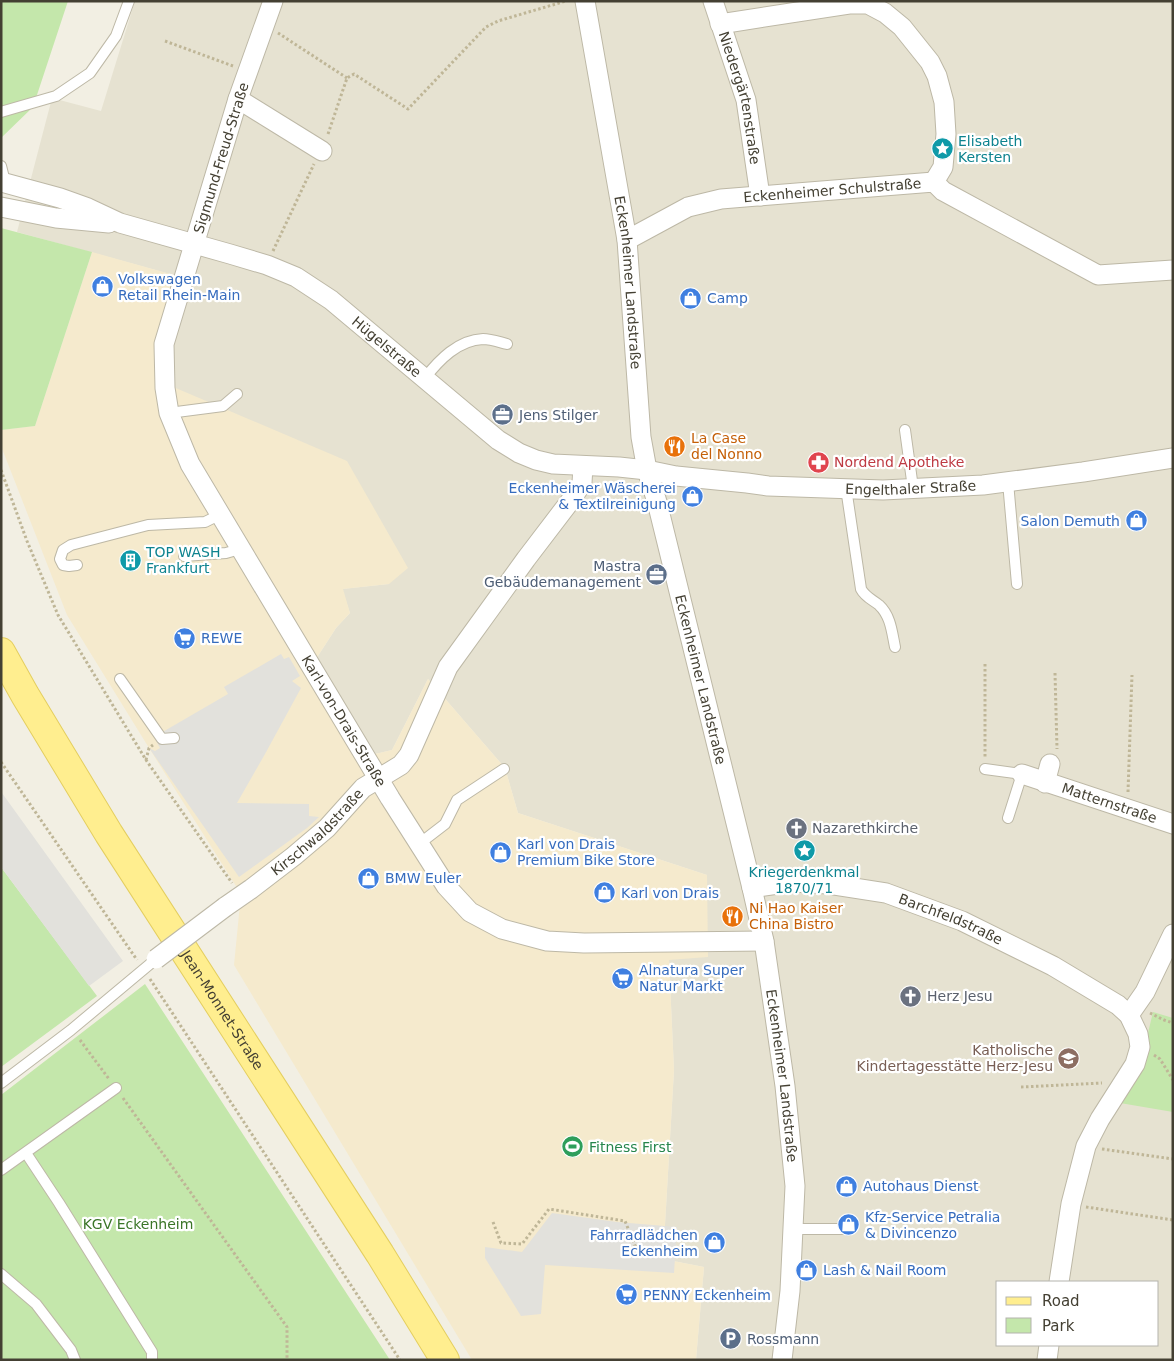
<svg xmlns="http://www.w3.org/2000/svg" width="1174" height="1361" viewBox="0 0 1174 1361" font-family="'DejaVu Sans',sans-serif">
  <style>
    .residential { fill: #e6e2d1; fill-rule: evenodd }
    .commercial { fill: #f5eacd }
    .green { fill: #c4e7ab }
    .parking { fill: #e2e1dc }
    .lines { fill: none; stroke-linecap: round; stroke-linejoin: round }
    .service-casing { stroke: #bdb8a6; stroke-width: 12 }
    .minor-casing { stroke: #bdb8a6; stroke-width: 21 }
    .primary-casing { stroke: #e4ce5f; stroke-width: 30 }
    .path { stroke: #bfb697; stroke-width: 3; stroke-dasharray: 2.5 2.5; stroke-linecap: butt }
    .service { stroke: #fff; stroke-width: 10 }
    .minor { stroke: #fff; stroke-width: 19 }
    .primary { stroke: #ffee8f; stroke-width: 28 }
    .minor-bridge-casing { stroke: #bdb8a6; stroke-width: 21; stroke-linecap: butt }
    .minor-bridge { stroke: #fff; stroke-width: 19 }
    .labels { text-anchor: middle; dominant-baseline: central; stroke-width: 4.5; stroke-linejoin: round; paint-order: stroke }
    .street-label { font-size: 14px; fill: #444033; stroke: #fff }
    .culture-label { font-size: 14px; fill: #0d838f; stroke: #fff; text-anchor: start }
    .shop-label { font-size: 14px; fill: #366cbe; stroke: #fff; text-anchor: start }
    .service-label { font-size: 14px; fill: #4e5e75; stroke: #fff; text-anchor: start }
    .food-label { font-size: 14px; fill: #c56008; stroke: #fff; text-anchor: start }
    .health-label { font-size: 14px; fill: #be3a42; stroke: #fff; text-anchor: start }
    .worship-label { font-size: 14px; fill: #5b616d; stroke: #fff; text-anchor: start }
    .education-label { font-size: 14px; fill: #785e54; stroke: #fff; text-anchor: end }
    .leisure-label { font-size: 14px; fill: #27864d; stroke: #fff; text-anchor: start }
    .park-label { font-size: 14px; fill: #3a7527; stroke: #fff }
  </style>
  <rect width="100%" height="100%" fill="#f2efe3"/>
  <path class="residential" d="M 135,1 L 1173,1 L 1173,1360 L 696,1360 L 704,1267 L 663,1259 L 674,1070 L 669,960 L 707,875 L 518,813 L 505,768 L 428,679 L 392,750 L 375,754 L 316,659 L 336,628 L 350,613 L 342,589 L 389,584 L 157,380 L 181,277 L 17,232 L 52,98 L 101,111 ZM 998,1282 L 1158,1282 L 1158,1345 L 998,1345 Z"/>
  <path class="commercial" d="M 92,252 L 181,277 L 157,380 L 347,461 L 408,568 L 389,584 L 343,589 L 350,613 L 336,628 L 316,659 L 375,754 L 392,750 L 428,679 L 505,768 L 518,813 L 707,875 L 708,957 L 669,960 L 674,1070 L 663,1259 L 704,1267 L 696,1360 L 472,1360 L 234,965 L 241,894 L 149,748 L 67,615 L 1,446 L 1,430 L 35,426 Z"/>
  <path class="green" d="M 1,1 L 68,1 L 33,107 L 1,138 Z
    M 1,228 L 92,252 L 35,426 L 1,430 Z
    M 1,867 L 97,996 L 1,1067 Z
    M 145,984 L 390,1360 L 1,1360 L 1,1095 Z
    M 1153,1012 L 1173,1018 L 1173,1112 L 1120,1103 L 1138,1075 Z"/>
  <path class="parking" d="M 281,654 L 284,659 L 289,657 L 300,676 L 292,681 L 301,688 L 265,754 L 237,803 L 309,804 L 309,816 L 319,817 L 307,828 L 239,877 L 149,748 L 155,751 L 160,748 L 154,737 L 228,694 L 224,687 Z
    M 2,793 L 123,961 L 89,986 L 1,867 Z
    M 552,1213 L 617,1222 L 677,1227 L 674,1273 L 545,1265 L 541,1314 L 521,1316 L 485,1258 L 485,1247 L 522,1252 Z"/>
  <g class="lines">
    <defs>
      <path id="service" d="M 1,112 L 56,96 L 90,73 L 116,36 L 129,1
        M 1,166 L 5,182
        M 425,378 C 439,360 458,340 483,339 C 491,339 499,342 507,344
        M 169,413 L 223,406 L 237,394
        M 905,430 L 913,488
        M 1008,482 L 1017,584
        M 846,488 L 861,589 C 865,597 873,600 879,605 C 891,616 892,633 895,647
        M 184,556 L 226,553 L 240,549
        M 77,565 L 69,566 L 63,565 L 60,559 L 63,550 L 71,545 L 148,525 L 205,522 L 219,515
        M 120,679 L 162,739 L 174,738
        M 985,769 L 1022,774 L 1008,818
        M 419,844 L 445,824 L 457,800 L 504,769
        M 1,1083 L 71,1030 L 156,959
        M 26,1153 L 59,1203 L 152,1352 L 152,1360
        M 1,1170 L 116,1088
        M 793,1229 L 850,1229
        M 1,1274 L 36,1304 L 71,1350 L 75,1360"/>
      <g id="minor">
        <path id="s1" d="M 273,1 L 238,99 L 164,344 L 165,388 L 169,413 L 190,464 L 390,798 L 446,886 L 470,912 L 502,929 L 547,941 L 584,943 L 764,941"/>
        <path id="s2" d="M 585,1 L 627,240 L 641,437 L 647,470 L 657,502 L 752,888 L 764,941 L 785,1086 L 795,1186 L 790,1291 L 782,1360"/>
        <path id="s3" d="M 713,1 L 746,100 L 760,196"/>
        <path d="M 720,24 L 849,4 L 868,4 L 885,13 L 902,27 L 930,62 L 937,76 L 944,102 L 946,134 L 943,167 L 934,182"/>
        <path d="M 238,99 L 322,151"/>
        <path id="s4" d="M 1,182 L 60,198 L 88,208 L 120,223 L 230,254 L 267,265 L 296,277 L 331,300 L 498,440 L 519,453 L 536,460 L 553,464 L 619,467 L 647,470 L 676,476 L 747,483 L 768,486 L 883,490 L 983,485 L 1083,472 L 1173,458"/>
        <path d="M 1,207 L 56,218 L 109,223"/>
        <path id="s5" d="M 627,240 L 688,207 L 721,199 L 934,182 L 943,191 L 1098,275 L 1173,270"/>
        <path id="s6" d="M 1022,774 L 1173,824"/>
        <path d="M 1045,783 L 1050,764"/>
        <path id="s7" d="M 752,888 L 792,882 L 828,884 L 886,893 L 962,921 L 1053,966 L 1118,1005 L 1129,1015 L 1138,1034 L 1140,1047 L 1135,1064 L 1100,1119 L 1086,1146 L 1071,1204 L 1059,1282"/>
        <path id="s8" d="M 225,907 L 251,889 L 294,856 L 327,828 L 363,788 L 401,765 L 409,755 L 448,667 L 526,559 L 571,500 L 582,483 L 583,466"/>
        <path d="M 1129,1015 L 1145,992 L 1173,934"/>
        <path d="M 1047,1360 L 1049,1345"/>
      </g>
      <g id="primary">
        <path id="s9" d="M 1,652 L 25,695 L 109,834 L 380,1254 L 445,1360"/>
      </g>
    </defs>
    <use href="#service" class="service-casing"/>
    <use href="#minor" class="minor-casing"/>
    <use href="#primary" class="primary-casing"/>
    <path class="path" d="M 278,33 L 347,78
      M 165,41 L 233,66
      M 328,134 L 347,78 L 354,74 L 408,109 L 486,27 L 498,21 L 566,1
      M 273,251 L 314,164
      M 1,470 L 27,541 L 58,615 L 146,760 L 232,883
      M 985,664 L 985,758
      M 1055,673 L 1057,749
      M 146,760 L 149,748 L 153,745
      M 1,762 L 137,960
      M 1128,792 L 1132,675
      M 150,979 L 400,1360
      M 1150,1013 L 1164,1020 L 1173,1023
      M 80,1040 L 109,1079
      M 1154,1055 L 1160,1059 L 1173,1080
      M 1021,1087 L 1102,1083
      M 123,1098 L 287,1327 L 287,1360
      M 1102,1149 L 1173,1159
      M 1086,1207 L 1173,1220
      M 493,1222 L 501,1243 L 522,1244 L 549,1209 L 625,1221 L 636,1248"/>
    <use href="#service" class="service"/>
    <use href="#minor" class="minor"/>
    <use href="#primary" class="primary"/>
    <defs>
      <path id="minor-bridge" d="M 156,959 L 225,907"/>
    </defs>
    <use href="#minor-bridge" class="minor-bridge-casing"/>
    <use href="#minor-bridge" class="minor-bridge"/>
  </g>
  <defs>
    <symbol id="sight-disc" viewBox="-11 -11 22 22"><circle r="9.5" fill="#0f9aa8" stroke="#fff"/><path d="M0-6L1.8-2.2L6-1.7L2.9 1.2L3.7 5.4L0 3.3L-3.7 5.4L-2.9 1.2L-6-1.7L-1.8-2.2Z" fill="#fff"/></symbol>
    <symbol id="shop-disc" viewBox="-11 -11 22 22"><circle r="9.5" fill="#3f7fe0" stroke="#fff"/><path d="M-5-2.5h2.3a2.7 3.5 0 0 1 5.4 0H5L5.5 6h-11ZM-1.5-2.5h3a1.5 2.3 0 0 0-3 0Z" fill="#fff"/></symbol>
    <symbol id="office-disc" viewBox="-11 -11 22 22"><circle r="9.5" fill="#5c6f8a" stroke="#fff"/><path d="M-6-3h4V-5.5h4V-3h4V5H-6ZM-1-4.5V-3h2v-1.5ZM-6 0V1H6V0Z" fill="#fff"/></symbol>
    <symbol id="restaurant-disc" viewBox="-11 -11 22 22"><circle r="9.5" fill="#e8710a" stroke="#fff"/><path d="M-5-6h1v4h1v-4h1v4h1v-4h1v5L-1.5 .5V6h-2V.5L-5-1ZM5-6V6H3V1.5H1.5Q1.5-4 5-6Z" fill="#fff"/></symbol>
    <symbol id="pharmacy-disc" viewBox="-11 -11 22 22"><circle r="9.5" fill="#e0444e" stroke="#fff"/><path d="M-2-6h4v4h4v4h-4v4h-4v-4h-4v-4h4Z" fill="#fff"/></symbol>
    <symbol id="building-disc" viewBox="-11 -11 22 22"><circle r="9.5" fill="#0f9aa8" stroke="#fff"/><path d="M-4-6H4V6H1V3H-1V6H-4ZM-2.5-4.3h1.7v1.8h-1.7ZM.8-4.3h1.7v1.8H.8ZM-2.5-1h1.7V.8h-1.7ZM.8-1h1.7V.8H.8Z" fill="#fff"/></symbol>
    <symbol id="supermarket-disc" viewBox="-11 -11 22 22"><circle r="9.5" fill="#3f7fe0" stroke="#fff"/><path d="M-6-5.5h2.5l.6 2H6L4.5 2H-2.5L-4.4-4H-6ZM-1.5 3.2a1.3 1.3 0 1 0 .1 0ZM3 3.2a1.3 1.3 0 1 0 .1 0Z" fill="#fff"/></symbol>
    <symbol id="church-disc" viewBox="-11 -11 22 22"><circle r="9.5" fill="#6b7280" stroke="#fff"/><path d="M-1.2-6h2.4v3.5h3.3v2.4h-3.3V6h-2.4V-.1h-3.3v-2.4h3.3Z" fill="#fff"/></symbol>
    <symbol id="school-disc" viewBox="-11 -11 22 22"><circle r="9.5" fill="#8d6e63" stroke="#fff"/><path d="M0-5L7-2L0 1L-7-2ZM-4 1L0 2.5L4 1V4Q0 6-4 4Z" fill="#fff"/></symbol>
    <symbol id="stadium-disc" viewBox="-11 -11 22 22"><circle r="9.5" fill="#2e9e5b" stroke="#fff"/><path d="M0-5a6.5 5 0 1 0 0 10a6.5 5 0 1 0 0-10ZM-3.5-1.8h7v3.6h-7Z" fill="#fff"/></symbol>
    <symbol id="parking-disc" viewBox="-11 -11 22 22"><circle r="9.5" fill="#5c6f8a" stroke="#fff"/><path d="M-3.5-5.5H1a3.5 3.5 0 0 1 0 7H-1V5.5H-3.5ZM-1-3.4V-.6H.8a1.4 1.4 0 0 0 0-2.8Z" fill="#fff"/></symbol>
  </defs>
  <g fill-rule="evenodd">
    <use href="#sight-disc" x="930" y="136" width="25" height="25"/>
    <use href="#shop-disc" x="90" y="274" width="25" height="25"/>
    <use href="#shop-disc" x="678" y="286" width="25" height="25"/>
    <use href="#office-disc" x="490" y="402" width="25" height="25"/>
    <use href="#restaurant-disc" x="662" y="434" width="25" height="25"/>
    <use href="#pharmacy-disc" x="806" y="450" width="25" height="25"/>
    <use href="#shop-disc" x="680" y="484" width="25" height="25"/>
    <use href="#shop-disc" x="1124" y="508" width="25" height="25"/>
    <use href="#building-disc" x="118" y="548" width="25" height="25"/>
    <use href="#office-disc" x="644" y="562" width="25" height="25"/>
    <use href="#supermarket-disc" x="172" y="626" width="25" height="25"/>
    <use href="#church-disc" x="784" y="816" width="25" height="25"/>
    <use href="#sight-disc" x="792" y="838" width="25" height="25"/>
    <use href="#shop-disc" x="488" y="840" width="25" height="25"/>
    <use href="#shop-disc" x="356" y="866" width="25" height="25"/>
    <use href="#shop-disc" x="592" y="880" width="25" height="25"/>
    <use href="#restaurant-disc" x="720" y="904" width="25" height="25"/>
    <use href="#supermarket-disc" x="610" y="966" width="25" height="25"/>
    <use href="#church-disc" x="898" y="984" width="25" height="25"/>
    <use href="#school-disc" x="1056" y="1046" width="25" height="25"/>
    <use href="#stadium-disc" x="560" y="1134" width="25" height="25"/>
    <use href="#shop-disc" x="834" y="1174" width="25" height="25"/>
    <use href="#shop-disc" x="836" y="1212" width="25" height="25"/>
    <use href="#shop-disc" x="702" y="1230" width="25" height="25"/>
    <use href="#shop-disc" x="794" y="1258" width="25" height="25"/>
    <use href="#supermarket-disc" x="614" y="1282" width="25" height="25"/>
    <use href="#parking-disc" x="718" y="1326" width="25" height="25"/>
  </g>
  <g class="labels">
    <g class="street-label">
      <text stroke="none"><textPath href="#s3" startOffset="101">Niedergärtenstraße</textPath></text>
      <text transform="translate(221 158) rotate(-73)">Sigmund-Freud-Straße</text>
      <text stroke="none"><textPath href="#s5" startOffset="215">Eckenheimer Schulstraße</textPath></text>
      <text stroke="none"><textPath href="#s2" startOffset="285">Eckenheimer Landstraße</textPath></text>
      <text stroke="none"><textPath href="#s4" startOffset="425">Hügelstraße</textPath></text>
      <text stroke="none"><textPath href="#s4" startOffset="990">Engelthaler Straße</textPath></text>
      <text stroke="none"><textPath href="#s2" startOffset="690">Eckenheimer Landstraße</textPath></text>
      <text stroke="none"><textPath href="#s1" startOffset="784">Karl-von-Drais-Straße</textPath></text>
      <text stroke="none"><textPath href="#s6" startOffset="92">Matternstraße</textPath></text>
      <text stroke="none"><textPath href="#s8" startOffset="119">Kirschwaldstraße</textPath></text>
      <text stroke="none"><textPath href="#s7" startOffset="205">Barchfeldstraße</textPath></text>
      <text stroke="none"><textPath href="#s9" startOffset="421">Jean-Monnet-Straße</textPath></text>
      <text stroke="none"><textPath href="#s2" startOffset="1095">Eckenheimer Landstraße</textPath></text>
    </g>
    <g class="culture-label">
      <text x="958" y="141">Elisabeth<tspan x="958" dy="16">Kersten</tspan></text>
      <text x="146" y="552">TOP WASH<tspan x="146" dy="16">Frankfurt</tspan></text>
      <text x="804" y="872" text-anchor="middle">Kriegerdenkmal<tspan x="804" dy="16">1870/71</tspan></text>
    </g>
    <g class="shop-label">
      <text x="118" y="279">Volkswagen<tspan x="118" dy="16">Retail Rhein-Main</tspan></text>
      <text x="707" y="298">Camp</text>
      <text x="676" y="488" text-anchor="end">Eckenheimer Wäscherei<tspan x="676" dy="16">&amp; Textilreinigung</tspan></text>
      <text x="1120" y="521" text-anchor="end">Salon Demuth</text>
      <text x="201" y="638">REWE</text>
      <text x="517" y="844">Karl von Drais<tspan x="517" dy="16">Premium Bike Store</tspan></text>
      <text x="385" y="878">BMW Euler</text>
      <text x="621" y="893">Karl von Drais</text>
      <text x="639" y="970">Alnatura Super<tspan x="639" dy="16">Natur Markt</tspan></text>
      <text x="863" y="1186">Autohaus Dienst</text>
      <text x="865" y="1217">Kfz-Service Petralia<tspan x="865" dy="16">&amp; Divincenzo</tspan></text>
      <text x="698" y="1235" text-anchor="end">Fahrradlädchen<tspan x="698" dy="16">Eckenheim</tspan></text>
      <text x="823" y="1270">Lash &amp; Nail Room</text>
      <text x="643" y="1295">PENNY Eckenheim</text>
    </g>
    <g class="service-label">
      <text x="519" y="415">Jens Stilger</text>
      <text x="641" y="566" text-anchor="end">Mastra<tspan x="641" dy="16">Gebäudemanagement</tspan></text>
      <text x="747" y="1339">Rossmann</text>
    </g>
    <g class="food-label">
      <text x="691" y="438">La Case<tspan x="691" dy="16">del Nonno</tspan></text>
      <text x="749" y="908">Ni Hao Kaiser<tspan x="749" dy="16">China Bistro</tspan></text>
    </g>
    <g class="health-label">
      <text x="834" y="462">Nordend Apotheke</text>
    </g>
    <g class="worship-label">
      <text x="812" y="828">Nazarethkirche</text>
      <text x="927" y="996">Herz Jesu</text>
    </g>
    <g class="education-label">
      <text x="1053" y="1050">Katholische<tspan x="1053" dy="16">Kindertagesstätte Herz-Jesu</tspan></text>
    </g>
    <g class="leisure-label">
      <text x="589" y="1147">Fitness First</text>
    </g>
    <g class="park-label">
      <text x="138" y="1224">KGV Eckenheim</text>
    </g>
  </g>
  <rect width="1174" height="1361" fill="none" stroke="#444033" stroke-width="5"/>
  <rect x="996" y="1281" width="162" height="65" fill="#ffffff" stroke="#b4b3ad"/>
  <rect x="1006" y="1297" width="25" height="8" fill="#ffee8f" stroke="#b4b3ad"/>
  <text x="1042" y="1306" font-size="15" fill="#444033">Road</text>
  <rect x="1006" y="1318" width="25" height="15" fill="#c4e7ab" stroke="#b4b3ad"/>
  <text x="1042" y="1331" font-size="15" fill="#444033">Park</text>
</svg>
